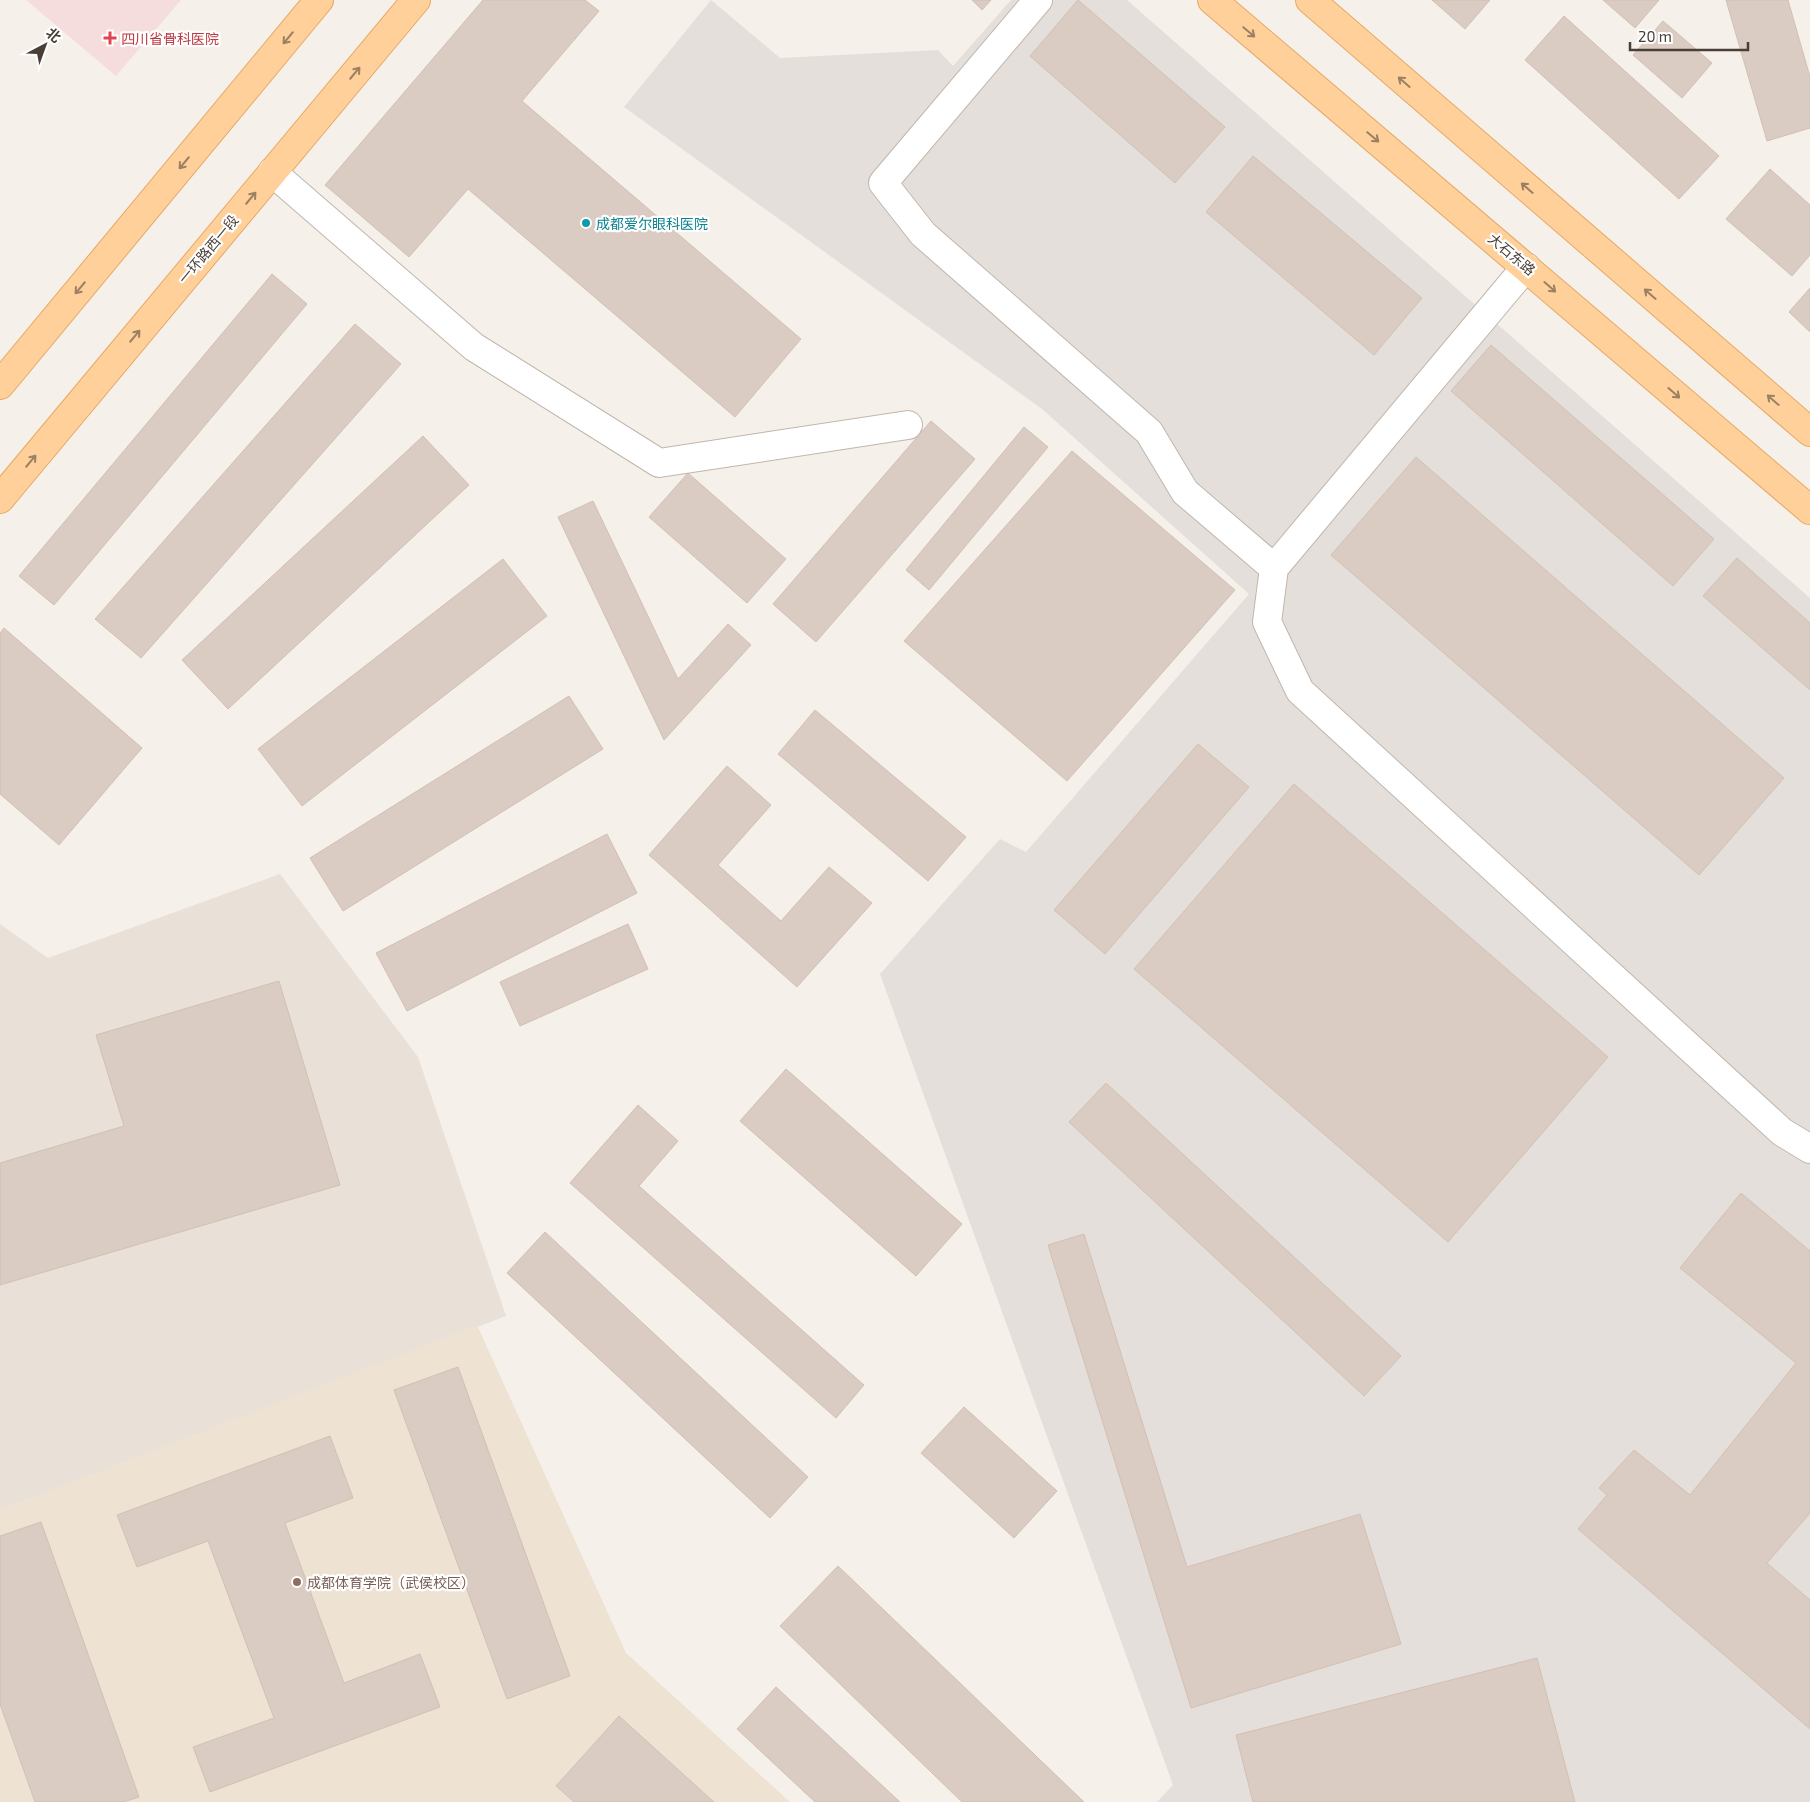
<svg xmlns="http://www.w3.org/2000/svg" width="1810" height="1802" viewBox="0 0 1810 1802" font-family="'Exo 2','Noto Sans SC',sans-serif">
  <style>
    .residential { fill: #e9e0d8 }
    .industrial { fill: #e5dfdb }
    .education { fill: #eee2d3 }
    .medical { fill: #f5ddde }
    .building { fill: #daccc2; stroke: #d2c0b2 }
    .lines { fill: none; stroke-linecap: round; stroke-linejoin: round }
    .minor-casing { stroke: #c1b6ac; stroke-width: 30 }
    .major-casing { stroke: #e6a966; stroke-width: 30 }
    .minor { stroke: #fff; stroke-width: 28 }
    .major { stroke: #ffd099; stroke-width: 28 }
    .oneway { stroke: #9b8063 }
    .health-dot { fill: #e0444e; stroke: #fff; stroke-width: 2 }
    .culture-dot { fill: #0f9aa8; stroke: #fff; stroke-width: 2 }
    .education-dot { fill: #8d6e63; stroke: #fff; stroke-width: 2 }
    .labels { text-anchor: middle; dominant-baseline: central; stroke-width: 4.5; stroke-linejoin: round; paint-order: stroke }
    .health-label { font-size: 14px; fill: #be3a42; stroke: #fff; text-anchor: start }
    .culture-label { font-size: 14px; fill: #0d838f; stroke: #fff; text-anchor: start }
    .street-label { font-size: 14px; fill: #493f37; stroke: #fff }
    .education-label { font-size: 14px; fill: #785e54; stroke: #fff; text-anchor: start }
  </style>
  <rect width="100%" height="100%" fill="#f5f0ea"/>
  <path class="residential" d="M 280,874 L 418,1057 L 506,1316 L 0,1510 L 0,924 L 48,958 Z"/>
  <path class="industrial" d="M 711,0 L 780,58 L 938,50 L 953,66 L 1011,0 L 1127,0 L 1810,598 L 1810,1802 L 1157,1802 L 1173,1785 L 880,974 L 1000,839 L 1026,852 L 1249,594 L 1042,409 L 624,107 Z"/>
  <path class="education" d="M 477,1325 L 626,1653 L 790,1802 L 0,1802 L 0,1510 Z"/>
  <path class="medical" d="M 26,0 L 181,0 L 116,76 Z"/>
  <path class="building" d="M 483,0 L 585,0 L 599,11 L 522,101 L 801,339 L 735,417 L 468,189 L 409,257 L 325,185 Z
    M 972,0 L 991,0 L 982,10 Z
    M 1078,0 L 1225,127 L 1175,183 L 1030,56 Z
    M 1432,0 L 1490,0 L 1465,29 Z
    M 1603,0 L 1659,0 L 1635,28 Z
    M 1726,0 L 1788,0 L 1810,77 L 1810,128 L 1767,141 Z
    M 1564,16 L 1719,156 L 1679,199 L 1525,60 Z
    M 1663,21 L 1712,63 L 1682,98 L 1633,55 Z
    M 1253,156 L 1422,298 L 1374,355 L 1206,212 Z
    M 1770,169 L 1810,205 L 1810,255 L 1792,276 L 1726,219 Z
    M 272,274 L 307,304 L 54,605 L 19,576 Z
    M 1810,288 L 1810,332 L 1789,312 Z
    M 355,324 L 401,364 L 141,658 L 95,619 Z
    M 1491,345 L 1714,539 L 1673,586 L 1451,391 Z
    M 931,421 L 975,459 L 816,642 L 773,604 Z
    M 1024,427 L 1048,447 L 929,590 L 906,570 Z
    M 423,436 L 469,485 L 228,709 L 182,660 Z
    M 1072,451 L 1235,590 L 1067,781 L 904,641 Z
    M 1416,457 L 1784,778 L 1699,875 L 1331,555 Z
    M 688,473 L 786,559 L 747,603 L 649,517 Z
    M 593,501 L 678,679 L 728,624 L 751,645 L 664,740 L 558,517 Z
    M 1737,558 L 1810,623 L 1810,690 L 1703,596 Z
    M 503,559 L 547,616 L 302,806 L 258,749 Z
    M 4,628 L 142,748 L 59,845 L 0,794 L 0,633 Z
    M 569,696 L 603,749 L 343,911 L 310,858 Z
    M 815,710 L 966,837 L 928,881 L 778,754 Z
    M 1198,744 L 1249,787 L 1105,954 L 1054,910 Z
    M 727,766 L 771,805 L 718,865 L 781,921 L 829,867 L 872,903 L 797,987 L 649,855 Z
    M 1294,784 L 1608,1057 L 1448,1242 L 1134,969 Z
    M 607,834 L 637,893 L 407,1011 L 376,953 Z
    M 628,924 L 648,969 L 520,1026 L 500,982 Z
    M 279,981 L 340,1185 L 0,1285 L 0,1163 L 124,1126 L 96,1035 Z
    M 786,1069 L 962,1224 L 916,1276 L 740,1121 Z
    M 1106,1083 L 1401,1356 L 1364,1396 L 1069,1122 Z
    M 638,1105 L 678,1141 L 639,1186 L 864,1385 L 836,1418 L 570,1183 Z
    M 1741,1193 L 1810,1251 L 1810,1513 L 1767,1563 L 1810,1600 L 1810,1729 L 1578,1529 L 1607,1495 L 1599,1488 L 1634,1450 L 1690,1495 L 1796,1363 L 1680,1268 Z
    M 545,1232 L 808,1477 L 770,1518 L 507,1273 Z
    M 1084,1234 L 1187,1567 L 1360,1514 L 1401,1644 L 1191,1708 L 1048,1245 Z
    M 458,1367 L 570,1676 L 507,1699 L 394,1390 Z
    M 964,1407 L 1057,1491 L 1014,1538 L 921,1453 Z
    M 330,1436 L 353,1498 L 285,1523 L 344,1683 L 420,1654 L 440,1707 L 210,1792 L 193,1747 L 274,1718 L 208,1541 L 137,1567 L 117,1515 Z
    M 41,1522 L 139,1797 L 123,1802 L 35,1802 L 0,1704 L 0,1536 Z
    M 838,1566 L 1084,1802 L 962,1802 L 780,1626 Z
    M 1537,1658 L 1575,1802 L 1253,1802 L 1236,1735 Z
    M 776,1687 L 900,1802 L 815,1802 L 737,1729 Z
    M 619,1716 L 714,1802 L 574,1802 L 556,1786 Z"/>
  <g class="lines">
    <defs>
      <path id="minor" d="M 1038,0 L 883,183 L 923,234 L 1149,432 L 1185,492 L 1274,568 L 1526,267
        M 272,172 L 474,347 L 659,463 L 908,425
        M 1274,568 L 1267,622 L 1300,691 L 1782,1132 L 1810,1149"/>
      <path id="major" d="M 1212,0 L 1810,510
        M 1310,0 L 1810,432
        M 0,385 L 319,0
        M 0,499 L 416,0"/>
    </defs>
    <use href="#minor" class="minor-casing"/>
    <use href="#major" class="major-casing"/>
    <use href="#minor" class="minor"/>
    <use href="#major" class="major"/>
  </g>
  <defs><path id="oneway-shaft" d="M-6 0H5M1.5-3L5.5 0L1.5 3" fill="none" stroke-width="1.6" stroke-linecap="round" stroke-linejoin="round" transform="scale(1.25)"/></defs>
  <g class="oneway">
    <use href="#oneway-shaft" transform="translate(1249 32) rotate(40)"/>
    <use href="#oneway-shaft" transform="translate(288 38) rotate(130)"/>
    <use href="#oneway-shaft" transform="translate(355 73) rotate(-50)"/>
    <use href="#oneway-shaft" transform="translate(1404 82) rotate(-139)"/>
    <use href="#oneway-shaft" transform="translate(1373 137) rotate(40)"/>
    <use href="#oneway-shaft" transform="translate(184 163) rotate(130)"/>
    <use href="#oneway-shaft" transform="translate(1527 188) rotate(-139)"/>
    <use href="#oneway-shaft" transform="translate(251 198) rotate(-50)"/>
    <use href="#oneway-shaft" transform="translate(1550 287) rotate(41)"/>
    <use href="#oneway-shaft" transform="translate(80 288) rotate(130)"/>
    <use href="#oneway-shaft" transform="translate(1650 294) rotate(-139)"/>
    <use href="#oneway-shaft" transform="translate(135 336) rotate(-50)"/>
    <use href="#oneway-shaft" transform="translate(1674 393) rotate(41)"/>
    <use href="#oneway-shaft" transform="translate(1773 400) rotate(-139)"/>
    <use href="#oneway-shaft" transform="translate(31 461) rotate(-50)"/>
  </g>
  <path class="health-dot" d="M107.5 30.5h5v5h5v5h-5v5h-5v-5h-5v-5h5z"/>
  <circle class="culture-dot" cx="586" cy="223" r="5"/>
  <circle class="education-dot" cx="297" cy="1582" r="5"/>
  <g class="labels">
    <g class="health-label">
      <text x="121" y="38">四川省骨科医院</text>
    </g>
    <g class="culture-label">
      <text x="596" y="223">成都爱尔眼科医院</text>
    </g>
    <g class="street-label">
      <text transform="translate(208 249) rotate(-50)">一环路西一段</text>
      <text transform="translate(1512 254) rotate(40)">大石东路</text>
    </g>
    <g class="education-label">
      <text x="307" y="1582">成都体育学院（武侯校区）</text>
    </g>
  </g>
  <g transform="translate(45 45) rotate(41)" stroke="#ffffff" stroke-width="4" paint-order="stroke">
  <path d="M0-4L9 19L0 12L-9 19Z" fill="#493f37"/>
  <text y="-8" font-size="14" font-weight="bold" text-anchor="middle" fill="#493f37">北</text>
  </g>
  <path d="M1630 42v8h118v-8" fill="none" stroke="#493f37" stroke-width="2.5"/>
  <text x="1638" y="42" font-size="15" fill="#493f37" stroke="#ffffff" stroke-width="4" paint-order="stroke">20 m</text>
</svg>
